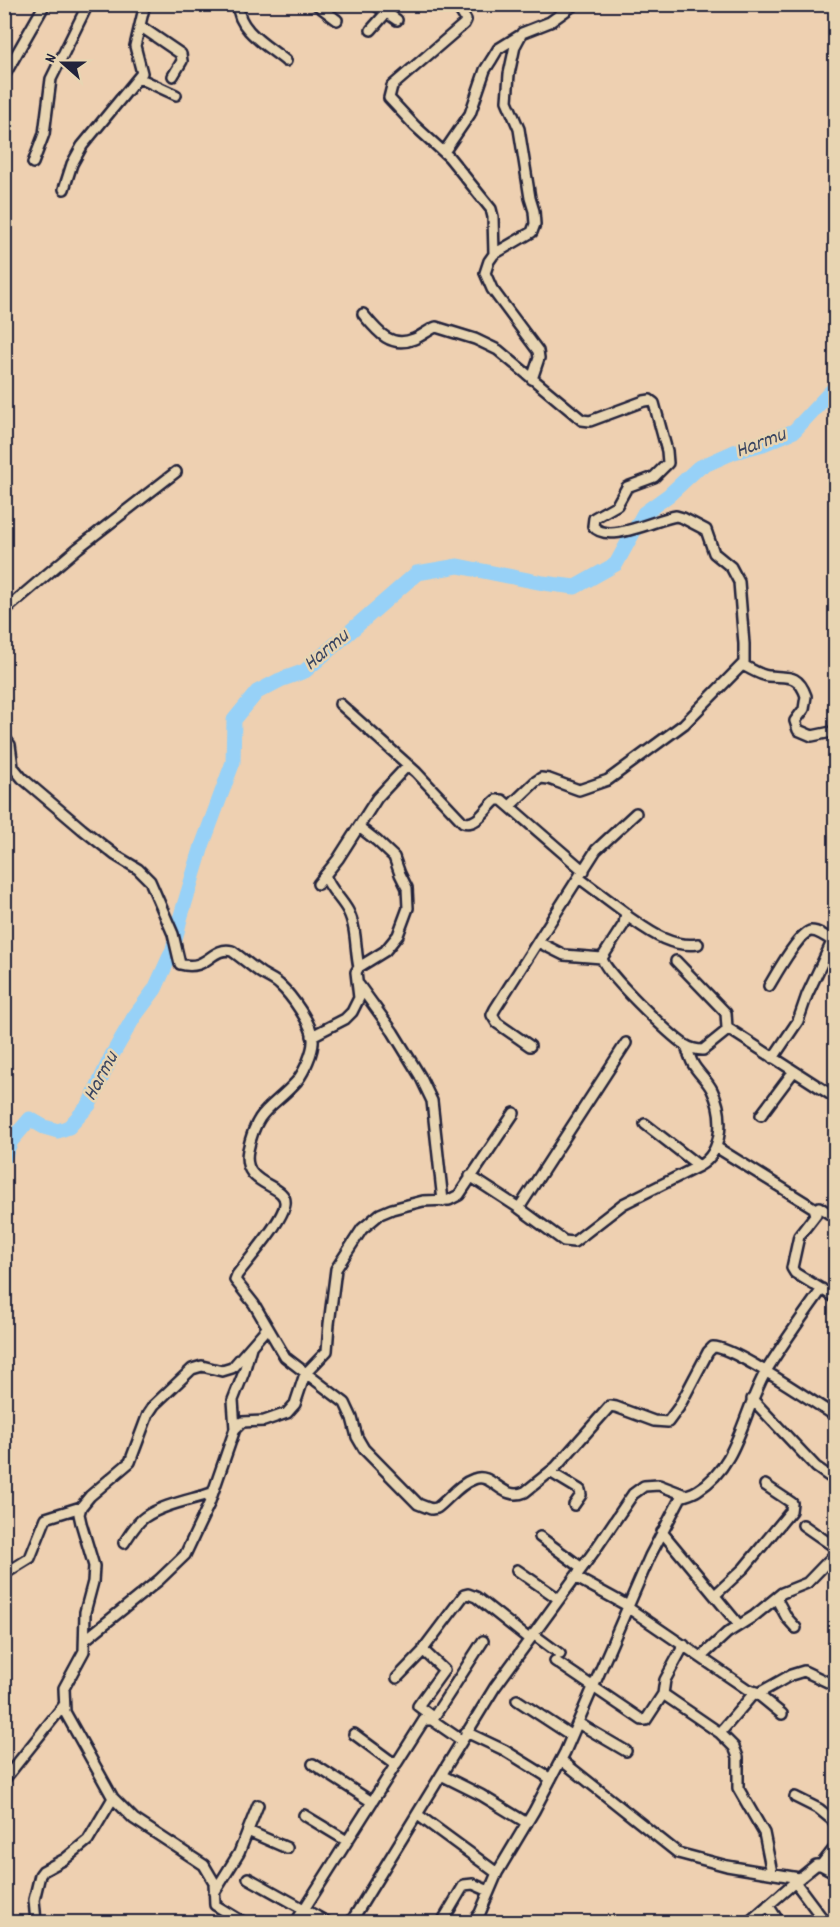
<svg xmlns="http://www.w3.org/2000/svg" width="840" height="1927" viewBox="0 0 840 1927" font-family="Dekko,sans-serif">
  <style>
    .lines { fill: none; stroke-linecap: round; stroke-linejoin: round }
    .river { stroke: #97d1f7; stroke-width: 15 }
    .street-casing { stroke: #22223b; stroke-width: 14 }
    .street { stroke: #e8d5b2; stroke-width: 9 }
    .labels { text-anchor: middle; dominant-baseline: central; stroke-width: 5; stroke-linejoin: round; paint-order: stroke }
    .water-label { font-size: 21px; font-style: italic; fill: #394561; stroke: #e8d5b2 }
  </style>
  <rect width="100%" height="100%" fill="#eed0b1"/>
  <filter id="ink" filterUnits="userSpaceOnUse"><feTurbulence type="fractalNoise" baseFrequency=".0167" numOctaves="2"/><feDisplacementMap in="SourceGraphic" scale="12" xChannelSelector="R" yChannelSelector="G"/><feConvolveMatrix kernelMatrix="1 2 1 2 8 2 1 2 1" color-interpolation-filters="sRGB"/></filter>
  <g filter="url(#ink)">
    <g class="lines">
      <path class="river" d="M 4,1158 L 11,1141 L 30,1119 L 44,1127 L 58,1131 L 69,1127 L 89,1105 L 112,1055 L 134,1017 L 155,989 L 173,949 L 180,919 L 202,846 L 233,762 L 234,720 L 257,692 L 280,680 L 305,671 L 417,573 L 458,566 L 543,583 L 575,587 L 616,564 L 644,513 L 669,495 L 698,468 L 734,452 L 763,444 L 794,431 L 836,386"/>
      <defs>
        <path id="street" d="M 238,4 C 237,30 268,46 286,61
          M 316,4 L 337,20
          M 374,4 L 397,20
          M 456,4 L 466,20 L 464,24 L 392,86 L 389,98 L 415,126 L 449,157 L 491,209 L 493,217 L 494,254
          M 140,26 L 181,54 L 182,61 L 173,76
          M 371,30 L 394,4
          M 4,76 L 45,4
          M 139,78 L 176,95
          M 444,152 L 470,114 L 485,70 L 492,59 L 498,49 L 519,36
          M 33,163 L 44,134 L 51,79 L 88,4
          M 64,189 L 72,164 L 82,146 L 142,73 L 135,46 L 145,4
          M 363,314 C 377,331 390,349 414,339 C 422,336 428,330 436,327 L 475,339 L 498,350 L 582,420 L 590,421 L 644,401 L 650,400 L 654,403 L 667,451 L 668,463 L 654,477 L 627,487 L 617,505 L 594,518 L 593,526 C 608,545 656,519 676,516 L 683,518 L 706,530 L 714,553 L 731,567 L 739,582 L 744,644 L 744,665
          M 532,379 L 539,358 L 538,351 L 492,289 L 485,273 L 489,261 L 494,254 L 532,232 L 535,224 L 534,211 L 530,198 L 519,129 L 507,101 L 509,74 L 515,46 L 522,33 L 550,22 L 575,4
          M 4,611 L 78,548 L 176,472
          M 340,704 L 416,772 L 463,822 C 477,827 486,808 496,800 L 502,800 L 584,871
          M 4,737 L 10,745 L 13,767 L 22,778 L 82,829 L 115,855 L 138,869 L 150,881 L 173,934 L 180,964 C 208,972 211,946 232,951 C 242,958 251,966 261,973 C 267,977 275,980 280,985 C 291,995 312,1024 313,1039 C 314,1051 304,1072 297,1081 C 272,1109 257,1107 248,1150 C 240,1187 288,1183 285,1204 C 283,1221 248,1260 237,1275 L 235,1280 L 254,1304 L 285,1357 L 345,1403 L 352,1418 L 357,1437 L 364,1449 L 418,1504 L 431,1509 L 437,1508 C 449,1499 459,1484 474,1479 C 492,1471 502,1502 525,1492 L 556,1467 L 610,1406 L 616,1407 L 654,1421 L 668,1422 L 679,1407 L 708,1352 L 713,1347 C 733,1346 814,1403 836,1416
          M 510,806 L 535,782 L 541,778 L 549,779 L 579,790 L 608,780 L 684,724 L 742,665 C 750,668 759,675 768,676 C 787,678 798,673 806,696 L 804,709 L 795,721 L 798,730 L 812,736 L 836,731
          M 325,875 C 330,890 341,898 348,911 C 357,928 355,950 359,967
          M 579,878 L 626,913 L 624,924 L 602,958 C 604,972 670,1035 685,1045 C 690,1048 697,1050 703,1050 L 729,1029 L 836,1098
          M 318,884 L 338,859 L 377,798 L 408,765
          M 627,916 C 649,931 670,948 698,944
          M 538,942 L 564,955 L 602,958
          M 676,961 L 726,1013 L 727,1028
          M 359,985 L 393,1032 L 420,1076 L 432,1101 L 443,1201
          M 769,986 C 775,976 800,931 811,931 C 820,931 829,939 836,944
          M 312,1036 L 345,1019 L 352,1012 L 359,998 L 356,972 L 359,967 L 385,951 L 398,935 L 408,908 L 407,888 L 400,874 L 394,857 L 377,841 L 359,827
          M 530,1046 L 497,1023 L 492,1015 L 495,1009 L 596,850 L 636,813
          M 773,1058 L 798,1021 L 807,995 L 832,942
          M 761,1115 L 794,1071
          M 645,1124 L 699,1166
          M 716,1147 L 814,1208 L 816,1214 L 799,1236 L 792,1268 L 795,1273 L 836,1298
          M 470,1176 L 519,1208 L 564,1241 L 574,1242 L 623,1204 L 699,1166 C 724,1152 724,1114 712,1090 C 707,1080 698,1073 693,1064 C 690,1058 688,1052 686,1046
          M 819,1207 L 836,1218
          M 519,1208 L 626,1043
          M 752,1399 L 816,1467 L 836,1481
          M 235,1429 L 233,1400 L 244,1372 L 251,1347
          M 550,1472 L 580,1490 L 581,1495 L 574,1505
          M 803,1525 L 836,1548
          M 662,1532 L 739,1625
          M 540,1537 L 582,1568
          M 124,1543 C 130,1534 136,1523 145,1517 C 164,1504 191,1500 212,1493
          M 517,1570 L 559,1599
          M 4,1574 L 30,1558 L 46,1518 L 81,1507
          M 575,1577 L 628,1606
          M 715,1595 L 744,1568 L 791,1511 L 792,1503 L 765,1485
          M 776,1598 L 787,1618 L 796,1628
          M 627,1607 L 747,1689 L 759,1693 L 791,1675 L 804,1671 L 836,1686
          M 533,1634 L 560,1654
          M 86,1639 L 159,1580 L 185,1555 L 209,1504 L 235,1429 L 242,1422 L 264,1421 L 287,1413 L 295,1404 L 305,1374 L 327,1351 L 329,1324 L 336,1269 L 362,1229 L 380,1214 L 392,1209 L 423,1201 L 449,1200 L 459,1195 L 514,1113
          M 684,1645 L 665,1680 L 663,1694 L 720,1733 L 734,1747 L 738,1757 L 738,1788 L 764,1833 L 772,1873
          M 701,1657 L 727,1633 L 754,1616 L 782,1593 L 807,1583 L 836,1553
          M 555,1661 L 642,1720 L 646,1720 L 663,1694
          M 397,1678 L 424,1650
          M 517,1700 L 572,1736
          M 434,1718 L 418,1706 L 444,1670 L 425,1652 L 424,1648 L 464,1595 L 468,1594 L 476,1597 L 529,1639
          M 432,1720 L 483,1641
          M 578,1723 L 626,1751
          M 466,1732 L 504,1750 L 551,1779
          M 720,1733 L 755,1692 L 782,1714
          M 354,1734 L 396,1765
          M 561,1760 L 678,1853 L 727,1866 L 799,1878
          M 313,1764 L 372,1802
          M 441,1775 L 481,1795 L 527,1823
          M 4,1780 L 64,1705
          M 795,1797 L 819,1809 L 836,1823
          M 304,1815 L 347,1841
          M 418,1815 L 497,1873
          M 248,1831 L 287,1848
          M 821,1865 L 836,1846
          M 248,1878 L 327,1922
          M 214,1893 L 239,1853 L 258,1805
          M 768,1905 L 779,1922
          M 36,1922 L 34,1900 L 40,1875 L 43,1871 L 65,1859 L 88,1840 L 113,1798
          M 243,1922 L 215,1905 L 214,1882 L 204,1865 L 134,1819 L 113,1798 L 65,1712 L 64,1688 L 84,1651 L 85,1612 L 93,1582 L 94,1566 L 81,1523 L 79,1514 L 81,1507 L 90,1496 L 130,1462 L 148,1414 L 154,1405 L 192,1369 L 202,1366 L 222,1371 L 232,1368 L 267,1328
          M 296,1922 L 424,1720 L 432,1720 L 461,1740
          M 351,1922 L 495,1687 L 595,1550 L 633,1494 L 644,1486 L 659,1485 L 685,1495
          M 442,1922 L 464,1885 L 473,1884 L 489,1891
          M 473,1922 L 480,1913 L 497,1873 L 534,1811 L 565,1752 L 650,1556 L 681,1497 C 686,1495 692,1494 698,1490 C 738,1466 743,1412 765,1373 C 782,1344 803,1316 822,1289
          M 749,1922 L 795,1882
          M 825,1922 L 795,1882 L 816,1865 L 821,1865 L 836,1873"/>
      </defs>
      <use href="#street" class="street-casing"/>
      <use href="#street" class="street"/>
    </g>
  </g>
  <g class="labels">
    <g class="water-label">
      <text transform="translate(761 444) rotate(-21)">Harmu</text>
      <text transform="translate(327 651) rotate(-40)">Harmu</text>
      <text transform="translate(102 1077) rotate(-62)">Harmu</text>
    </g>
  </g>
  <rect width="840" height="1927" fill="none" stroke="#e8d5b2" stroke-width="24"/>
  <rect x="12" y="12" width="816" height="1903" fill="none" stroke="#22223b" stroke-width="2" filter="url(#ink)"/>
  <g transform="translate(63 63) rotate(291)" stroke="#e8d5b2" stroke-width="4.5" paint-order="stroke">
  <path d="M0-4.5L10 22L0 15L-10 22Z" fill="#22223b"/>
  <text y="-9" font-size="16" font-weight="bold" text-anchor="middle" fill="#22223b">N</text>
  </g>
</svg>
